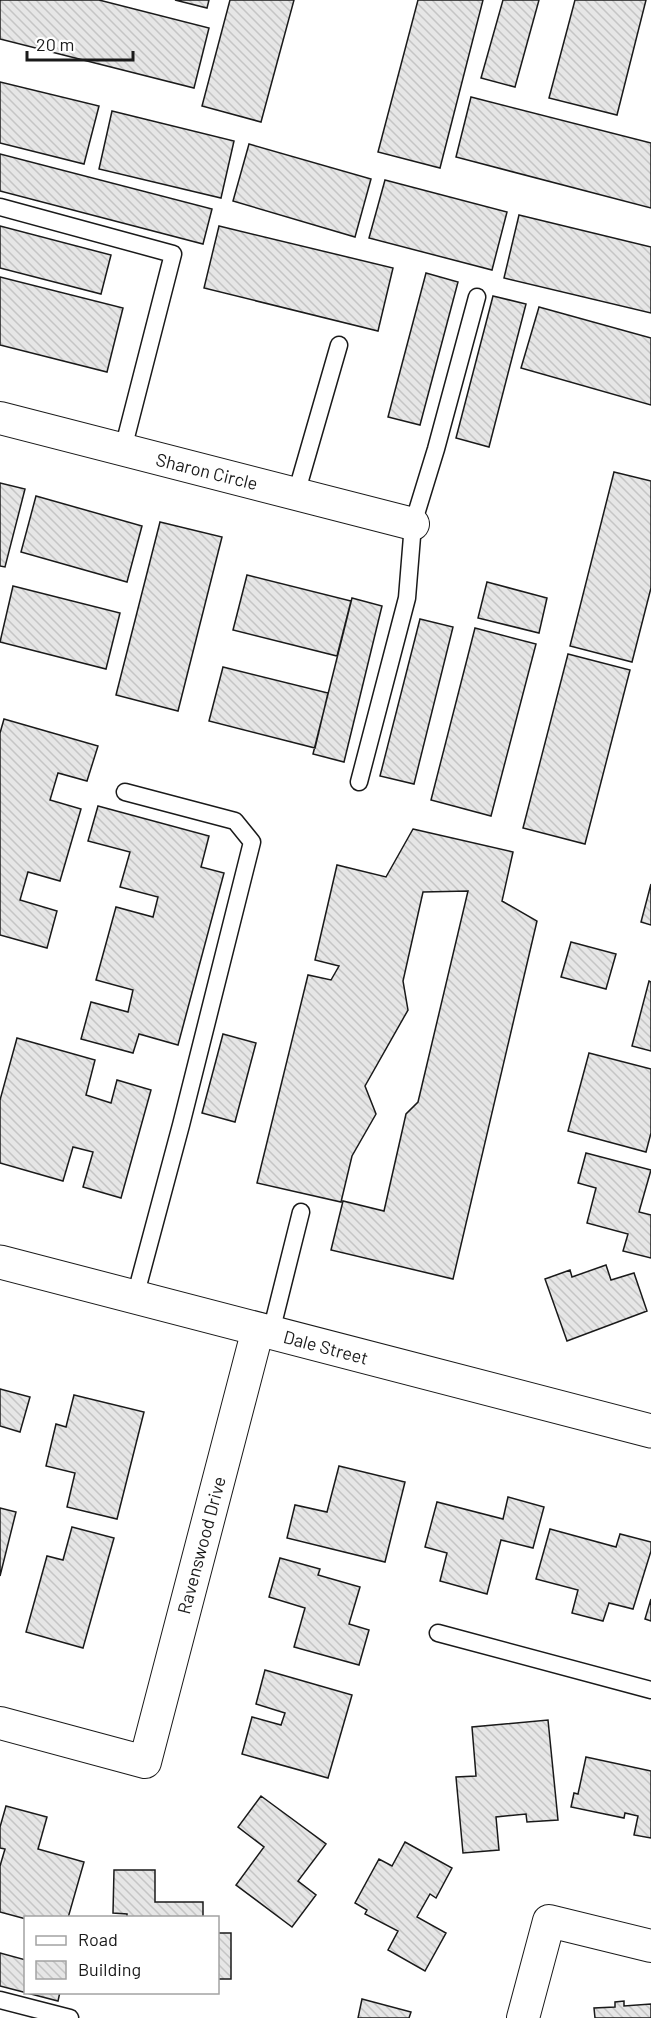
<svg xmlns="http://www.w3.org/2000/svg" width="651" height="2018" viewBox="0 0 651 2018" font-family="Barlow,sans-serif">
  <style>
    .building { fill: url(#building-back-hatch); stroke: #1a1a1a; stroke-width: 1.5 }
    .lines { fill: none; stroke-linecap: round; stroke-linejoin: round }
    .lane-casing { stroke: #1a1a1a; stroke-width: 19 }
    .street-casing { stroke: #1a1a1a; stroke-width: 34 }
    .secondary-casing { stroke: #1a1a1a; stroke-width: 35 }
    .lane { stroke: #fff; stroke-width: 16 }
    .street { stroke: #fff; stroke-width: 32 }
    .secondary { stroke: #fff; stroke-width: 33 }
    .labels { text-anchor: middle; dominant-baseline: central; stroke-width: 4.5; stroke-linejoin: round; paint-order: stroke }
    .street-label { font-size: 18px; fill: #1a1a1a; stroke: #fff }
  </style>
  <defs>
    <pattern id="building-back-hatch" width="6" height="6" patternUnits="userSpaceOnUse" patternTransform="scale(1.5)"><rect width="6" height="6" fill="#e6e6e6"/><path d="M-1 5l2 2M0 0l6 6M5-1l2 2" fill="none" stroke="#c5c5c5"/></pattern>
  </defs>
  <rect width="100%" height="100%" fill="#fff"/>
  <path class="building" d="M 0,0 L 99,0 L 209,28 L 194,88 L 0,39 Z
    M 175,0 L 209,0 L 207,8 Z
    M 230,0 L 294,0 L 261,122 L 202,106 Z
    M 418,0 L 483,0 L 440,168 L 378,152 Z
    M 503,0 L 539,0 L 515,87 L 481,78 Z
    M 575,0 L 646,0 L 617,115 L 549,98 Z
    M 0,82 L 99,106 L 84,164 L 0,143 Z
    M 471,97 L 651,143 L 651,208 L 456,157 Z
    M 112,111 L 234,141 L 221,198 L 99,169 Z
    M 249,144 L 371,179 L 355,237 L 233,201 Z
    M 0,154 L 212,209 L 203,244 L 0,191 Z
    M 385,180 L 507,212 L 492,270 L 369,238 Z
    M 519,215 L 651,247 L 651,313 L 504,278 Z
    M 0,226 L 111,255 L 101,294 L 0,268 Z
    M 219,226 L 393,268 L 378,331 L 204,288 Z
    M 426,273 L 458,282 L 420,425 L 388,417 Z
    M 0,277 L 123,308 L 107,372 L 0,345 Z
    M 493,296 L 526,304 L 489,447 L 456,438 Z
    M 539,307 L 651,338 L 651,405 L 521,368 Z
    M 614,472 L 651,481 L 651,588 L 632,662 L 570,646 Z
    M 0,483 L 25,489 L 5,567 L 0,566 Z
    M 36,496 L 142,526 L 127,582 L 21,552 Z
    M 160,522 L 222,537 L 178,711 L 116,695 Z
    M 247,575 L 351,601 L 337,656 L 233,630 Z
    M 487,582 L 547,598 L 539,633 L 478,618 Z
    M 13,586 L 120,613 L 106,669 L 0,642 Z
    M 352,598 L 382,606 L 344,762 L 313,754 Z
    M 420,619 L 453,627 L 414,784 L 380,776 Z
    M 475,628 L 536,644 L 491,816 L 431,800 Z
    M 568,654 L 630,670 L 585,844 L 523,828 Z
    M 223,667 L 328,693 L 315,748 L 209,721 Z
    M 4,719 L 98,746 L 87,781 L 58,773 L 50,800 L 81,809 L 60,881 L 28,872 L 20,900 L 57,911 L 47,948 L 0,935 L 0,733 Z
    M 98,806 L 209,836 L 201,867 L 224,873 L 178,1045 L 139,1034 L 133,1053 L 81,1039 L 91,1002 L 128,1012 L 133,990 L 96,980 L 116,907 L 153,917 L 158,897 L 120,887 L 130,852 L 88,841 Z
    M 413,829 L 513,852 L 502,901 L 537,921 L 453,1279 L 331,1250 L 343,1201 L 384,1211 L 406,1114 L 418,1102 L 468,891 L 423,892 L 403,981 L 408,1010 L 365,1086 L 376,1114 L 352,1156 L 341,1202 L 257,1183 L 308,975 L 331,980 L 339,966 L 315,960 L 337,865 L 386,877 Z
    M 651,884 L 651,925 L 641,922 Z
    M 571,942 L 616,954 L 606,989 L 561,977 Z
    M 649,981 L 651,982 L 651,1051 L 632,1046 Z
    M 223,1034 L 256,1043 L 235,1122 L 202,1113 Z
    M 17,1038 L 95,1060 L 86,1095 L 111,1103 L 117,1080 L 151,1090 L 121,1198 L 83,1187 L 93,1152 L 73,1147 L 63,1181 L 0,1163 L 0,1100 Z
    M 589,1053 L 651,1069 L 651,1133 L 646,1152 L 568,1131 Z
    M 586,1153 L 651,1170 L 639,1212 L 651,1215 L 651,1258 L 623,1251 L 628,1234 L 587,1223 L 596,1188 L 578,1183 Z
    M 606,1265 L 611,1280 L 634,1273 L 647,1311 L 567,1341 L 545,1279 L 570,1270 L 572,1277 Z
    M 0,1389 L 30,1397 L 20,1432 L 0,1426 Z
    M 74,1395 L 144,1412 L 117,1519 L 67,1507 L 75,1473 L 46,1466 L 56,1424 L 66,1427 Z
    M 339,1466 L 405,1482 L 385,1562 L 287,1538 L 295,1505 L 327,1512 Z
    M 508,1497 L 544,1507 L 533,1548 L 501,1540 L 487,1594 L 440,1581 L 447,1553 L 425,1547 L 437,1502 L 503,1519 Z
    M 0,1508 L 16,1512 L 0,1576 Z
    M 72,1527 L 114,1538 L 83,1648 L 26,1632 L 47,1556 L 63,1560 Z
    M 550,1529 L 616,1547 L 620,1534 L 651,1542 L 651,1551 L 633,1609 L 609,1603 L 603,1621 L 572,1613 L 578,1590 L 536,1579 Z
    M 280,1558 L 320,1569 L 318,1575 L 360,1587 L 349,1624 L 369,1630 L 359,1665 L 294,1647 L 305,1608 L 269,1597 Z
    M 651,1599 L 651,1621 L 645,1619 Z
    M 265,1670 L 352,1695 L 328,1778 L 242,1754 L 252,1717 L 281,1725 L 285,1713 L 256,1704 Z
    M 548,1720 L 558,1820 L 527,1822 L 526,1814 L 496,1817 L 499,1850 L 463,1853 L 456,1777 L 476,1776 L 472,1727 Z
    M 586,1757 L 651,1771 L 651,1838 L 634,1835 L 638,1816 L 625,1813 L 624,1818 L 571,1807 L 574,1793 L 578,1794 Z
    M 261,1796 L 326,1844 L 298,1881 L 316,1895 L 292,1927 L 236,1885 L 264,1847 L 238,1827 Z
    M 6,1806 L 47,1817 L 38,1849 L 84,1862 L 68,1918 L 26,1918 L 26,1919 L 0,1912 L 0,1866 L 5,1849 L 0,1848 L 0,1827 Z
    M 405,1842 L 452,1868 L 436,1898 L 430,1894 L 417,1917 L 446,1933 L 425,1971 L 388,1950 L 398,1931 L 365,1914 L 367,1910 L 355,1903 L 379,1859 L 392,1866 Z
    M 114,1870 L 155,1870 L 155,1902 L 203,1902 L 203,1918 L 127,1918 L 127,1914 L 113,1913 Z
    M 218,1933 L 231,1933 L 231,1979 L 218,1979 Z
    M 0,1953 L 26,1960 L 26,1992 L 60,1992 L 58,2001 L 0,1986 Z
    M 362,1999 L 411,2012 L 409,2018 L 358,2018 Z
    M 624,2001 L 624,2006 L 651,2004 L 651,2018 L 595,2018 L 594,2008 L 615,2007 L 615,2002 Z"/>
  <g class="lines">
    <defs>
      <path id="lane" d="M 0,207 L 173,254 L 123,449
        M 296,494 L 339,345
        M 359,782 L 407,598 L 413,524 L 436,449 L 477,297
        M 125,792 L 235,821 L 252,842 L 181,1125 L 135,1297
        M 271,1332 L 301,1212
        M 438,1633 L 651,1690
        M 0,2000 L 70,2018"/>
      <path id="street" d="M 0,418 L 413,524
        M 0,1723 L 145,1762 L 258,1329
        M 523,2018 L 549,1921 L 651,1946"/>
      <path id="secondary" d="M 0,1262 L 651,1431"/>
    </defs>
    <use href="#lane" class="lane-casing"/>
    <use href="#street" class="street-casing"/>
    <use href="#secondary" class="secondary-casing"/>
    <use href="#lane" class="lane"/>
    <use href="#street" class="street"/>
    <use href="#secondary" class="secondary"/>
  </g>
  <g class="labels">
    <g class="street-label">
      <text transform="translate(207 471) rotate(14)">Sharon Circle</text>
      <text transform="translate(326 1347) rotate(15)">Dale Street</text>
      <text transform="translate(201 1545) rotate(-75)">Ravenswood Drive</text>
    </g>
  </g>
  <rect x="24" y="1916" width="195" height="78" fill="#ffffff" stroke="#a3a3a3" stroke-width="1.5"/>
  <rect x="36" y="1936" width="30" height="9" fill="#ffffff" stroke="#a3a3a3" stroke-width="1.5"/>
  <text x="78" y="1946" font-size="18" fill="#1a1a1a">Road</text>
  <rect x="36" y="1961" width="30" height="18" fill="url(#building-back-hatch)" stroke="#a3a3a3" stroke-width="1.5"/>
  <text x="78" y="1976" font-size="18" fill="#1a1a1a">Building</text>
  <path d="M27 51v9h106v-9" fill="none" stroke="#1a1a1a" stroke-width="3"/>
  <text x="36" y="51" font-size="18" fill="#1a1a1a" stroke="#ffffff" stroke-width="4.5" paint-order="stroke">20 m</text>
</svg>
